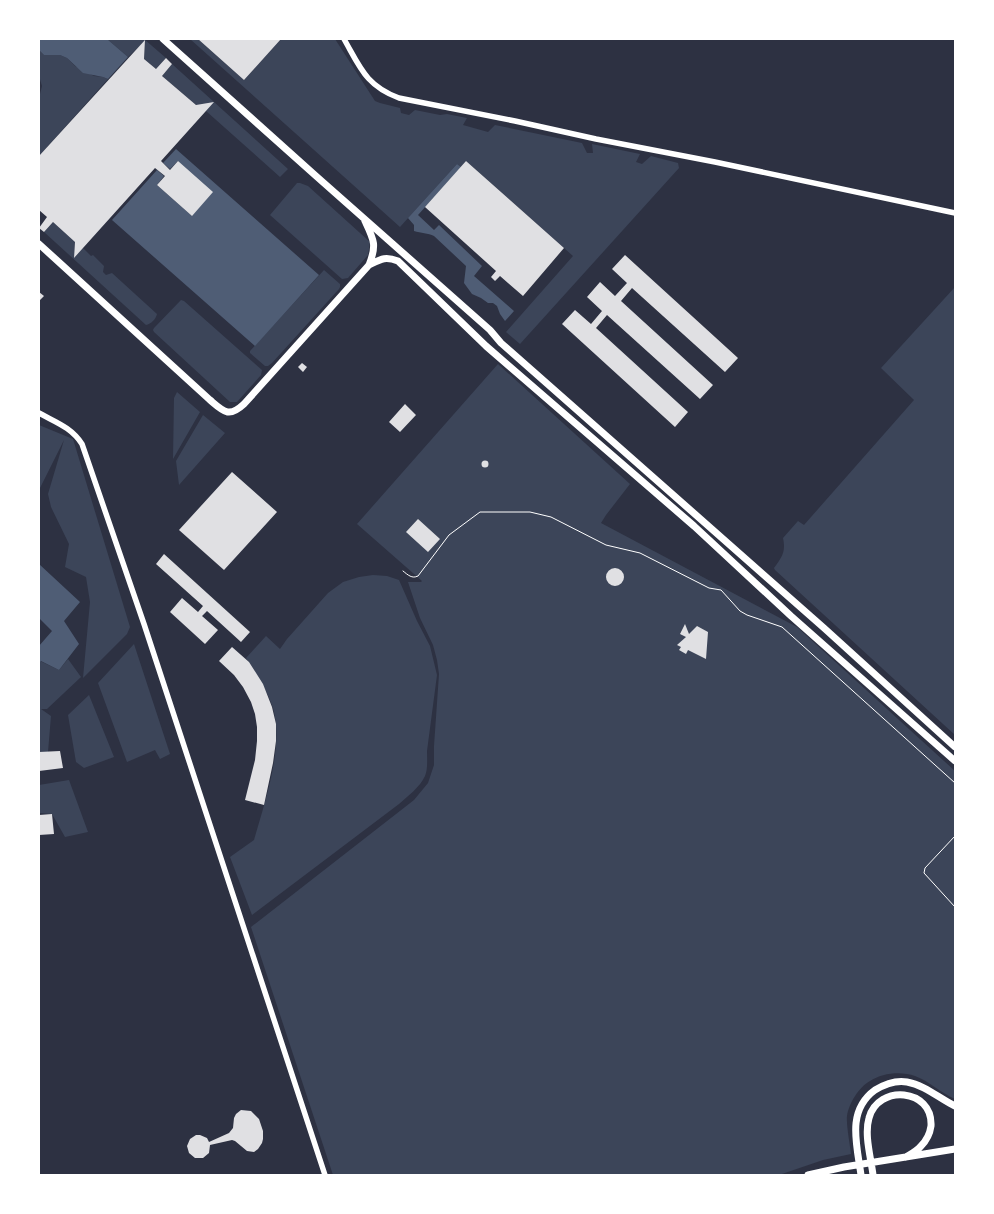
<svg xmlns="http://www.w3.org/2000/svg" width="994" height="1214" viewBox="0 0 994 1214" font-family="'DejaVu Sans',sans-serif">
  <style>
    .green { fill: #3c4559 }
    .water { fill: #4f5d75 }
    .building { fill: #e0e0e3 }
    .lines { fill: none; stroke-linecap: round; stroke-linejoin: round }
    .path { stroke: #fff; stroke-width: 1 }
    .secondary { stroke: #fff; stroke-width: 5.5 }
    .trunk { stroke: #fff; stroke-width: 7 }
  </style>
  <rect width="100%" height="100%" fill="#2d3142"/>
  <path class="green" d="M 107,39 L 144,39 L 166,58 L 156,69 L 144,59 L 145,41 L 128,57 Z
    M 190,39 L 198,39 L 244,80 L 281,39 L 335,39 L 375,101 L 380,103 L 400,108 L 401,113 L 409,115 L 415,110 L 440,115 L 447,114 L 467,118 L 463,125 L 488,132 L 495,125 L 582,143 L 587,153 L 593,153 L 592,144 L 640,154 L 636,162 L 642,164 L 651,156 L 678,163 L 679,168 L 520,344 L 506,332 L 573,256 L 466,161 L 461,167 L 457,164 L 400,227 Z
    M 39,50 L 44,55 L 60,55 L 67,58 L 75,66 L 94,76 L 103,77 L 108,79 L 39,156 L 39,98 L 42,86 L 39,76 Z
    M 172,64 L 288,169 L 280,177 L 206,111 L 196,105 L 162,76 Z
    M 297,183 L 300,183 L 308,186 L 370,242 L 368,255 L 348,278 L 342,279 L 270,215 Z
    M 53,222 L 75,242 L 74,258 L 83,248 L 91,256 L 93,255 L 104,266 L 103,272 L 106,275 L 112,273 L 157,314 C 156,319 151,324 146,325 L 44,232 Z
    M 324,270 L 340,284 L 340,287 L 339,289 L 272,363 L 268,366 L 265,366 L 250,353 L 250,351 Z
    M 955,287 L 955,735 L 775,570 L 774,568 C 782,557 786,552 783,538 L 798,521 L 804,525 L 914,400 L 881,368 Z
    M 181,300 L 184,301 L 262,370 L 261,375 L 237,402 L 230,402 L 154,332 L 153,330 L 154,328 Z
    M 498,364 L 630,484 L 606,515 L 601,523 L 797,627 L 955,771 L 955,1099 C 941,1093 929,1081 915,1076 C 901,1071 882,1073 870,1081 C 859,1087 849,1103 847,1116 C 846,1124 850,1145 851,1154 L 823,1160 L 779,1175 L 333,1175 L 251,927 L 414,800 L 428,783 L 434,765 L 434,746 L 439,674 L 437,660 L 433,645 L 420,618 L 408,582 L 421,582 L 422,581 L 357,524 Z
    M 177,392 L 200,412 L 173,459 L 174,398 Z
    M 203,415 L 225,433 L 179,485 L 176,461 Z
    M 39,425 L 73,439 L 130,627 L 127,634 L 83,678 L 90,602 L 86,577 L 65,567 L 69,544 L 51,507 L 48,494 L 64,440 L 39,490 Z
    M 373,575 L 387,576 L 399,580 L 417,621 L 430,646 L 437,675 L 427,751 C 427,759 428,769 425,776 C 420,787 408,796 399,804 L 252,915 L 230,857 L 254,840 C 265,801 284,748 273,708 C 267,690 256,674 246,658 L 266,636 L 280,649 L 287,639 L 328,593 L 343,582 L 359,577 Z
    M 134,644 L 170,754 L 160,759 L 155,750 L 127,762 L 98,683 Z
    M 68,659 L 81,677 L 47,709 L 41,709 L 51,716 L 48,752 L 39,752 L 39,663 L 40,661 L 59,670 Z
    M 89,695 L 114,757 L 84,768 L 76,762 L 68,715 Z
    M 69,780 L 88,832 L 65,837 L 52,814 L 39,813 L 39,785 Z"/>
  <path class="water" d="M 39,39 L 107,39 L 128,57 L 108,79 L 103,77 L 83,73 L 67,58 L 60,55 L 44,55 L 39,50 Z
    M 176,149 L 319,275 L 255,346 L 112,220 L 157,170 L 164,176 L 157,185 L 192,216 L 178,161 L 170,169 L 163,163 Z
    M 457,164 L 461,167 L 418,215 L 434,230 L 439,225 L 482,266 L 474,276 L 514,311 L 505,321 L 500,314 L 497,306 L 493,303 L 488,303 L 481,298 L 472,294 L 464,283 L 466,266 L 434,236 C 428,233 421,233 414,231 L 414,225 L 408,218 Z
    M 39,564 L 80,602 L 64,621 L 79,644 L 59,670 L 41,661 L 39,663 L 39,646 L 52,631 L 39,618 Z"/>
  <path class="building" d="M 198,39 L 281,39 L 244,80 Z
    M 145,40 L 144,59 L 156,69 L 166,58 L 172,64 L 162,76 L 196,105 L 214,102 L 161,161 L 170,170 L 178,161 L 213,192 L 192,216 L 157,185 L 165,176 L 155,168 L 74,258 L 75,242 L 53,222 L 44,232 L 39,228 L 47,217 L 39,210 L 39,156 Z
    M 466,161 L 564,248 L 523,296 L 500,276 L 495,281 L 491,277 L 496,271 L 425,207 Z
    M 625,255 L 738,358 L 725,372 L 632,288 L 621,301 L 713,385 L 700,399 L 607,315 L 596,328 L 688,412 L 675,427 L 562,324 L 575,310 L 591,324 L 602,311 L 587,297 L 600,282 L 615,296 L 627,283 L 612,269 Z
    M 39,292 L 44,296 L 39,301 Z
    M 302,363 L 307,367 L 303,372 L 298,367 Z
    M 405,404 L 416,415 L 400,432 L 389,422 Z
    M481.5 464a3.5 3.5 0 1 1 7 0a3.5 3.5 0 1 1-7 0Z
    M 232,472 L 277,512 L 224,570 L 179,530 Z
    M 418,519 L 440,539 L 428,552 L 406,532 Z
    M 164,554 L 250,632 L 241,642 L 207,611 L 202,616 L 218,630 L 205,644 L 170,612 L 182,598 L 198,612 L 203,606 L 156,564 Z
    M606 577a9 9 0 1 1 18 0a9 9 0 1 1-18 0Z
    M 685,624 L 689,634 L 697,626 L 708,632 L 706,659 L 688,650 L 686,654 L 679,650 L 681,647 L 677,645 L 686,637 L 680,634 Z
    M 232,647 L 249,662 L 263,684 L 272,707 L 276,724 L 276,741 L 273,763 L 264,805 L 245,800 L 255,760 L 257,741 L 257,727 L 255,714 L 251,702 L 243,687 L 234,675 L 219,661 Z
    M 60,751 L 63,768 L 39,771 L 39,752 Z
    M 52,814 L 54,834 L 39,835 L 39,815 Z
    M 241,1110 L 251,1111 L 259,1119 L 263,1131 L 263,1139 L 262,1143 L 258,1149 L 254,1152 L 247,1151 L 235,1141 L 232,1140 L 210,1145 L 209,1153 L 203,1158 L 195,1158 L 189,1153 L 187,1146 L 190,1139 L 196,1135 L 200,1135 L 207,1138 L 209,1142 L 229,1133 L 233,1128 L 234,1118 L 236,1114 Z"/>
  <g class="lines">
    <path class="path" d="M 403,571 C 408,575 412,579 418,576 L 449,535 L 480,512 L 530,512 L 551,517 L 606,545 L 640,553 L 709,588 L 721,590 L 740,611 L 747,615 L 782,627 L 955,783
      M 955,836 L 925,868 L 924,873 L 955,907"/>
    <path class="secondary" d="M 344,39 C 360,67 366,86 399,98 L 515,121 L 596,139 L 715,162 L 955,213
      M 39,413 C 55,422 71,427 82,444 L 144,624 L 325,1175"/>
    <path class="trunk" d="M 163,39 L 316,176 L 490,330 L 501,343 L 824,628 L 955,747
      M 39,244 L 210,400 C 224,412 229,418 244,404 L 369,265 C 377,245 374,240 365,221
      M 369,265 C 381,259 385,256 398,261 L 486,346 L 694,526 L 791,616 L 955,761
      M 808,1175 L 844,1167 L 955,1149
      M 861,1175 C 857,1145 846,1111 875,1090 C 885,1084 896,1080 907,1082 C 925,1085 940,1099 955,1106
      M 873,1175 C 871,1158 864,1135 869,1118 C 878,1084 933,1088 931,1126 C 930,1133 926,1141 921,1146 C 917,1151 911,1154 906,1157"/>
  </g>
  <rect width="994" height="1214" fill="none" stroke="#ffffff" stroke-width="80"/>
</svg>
